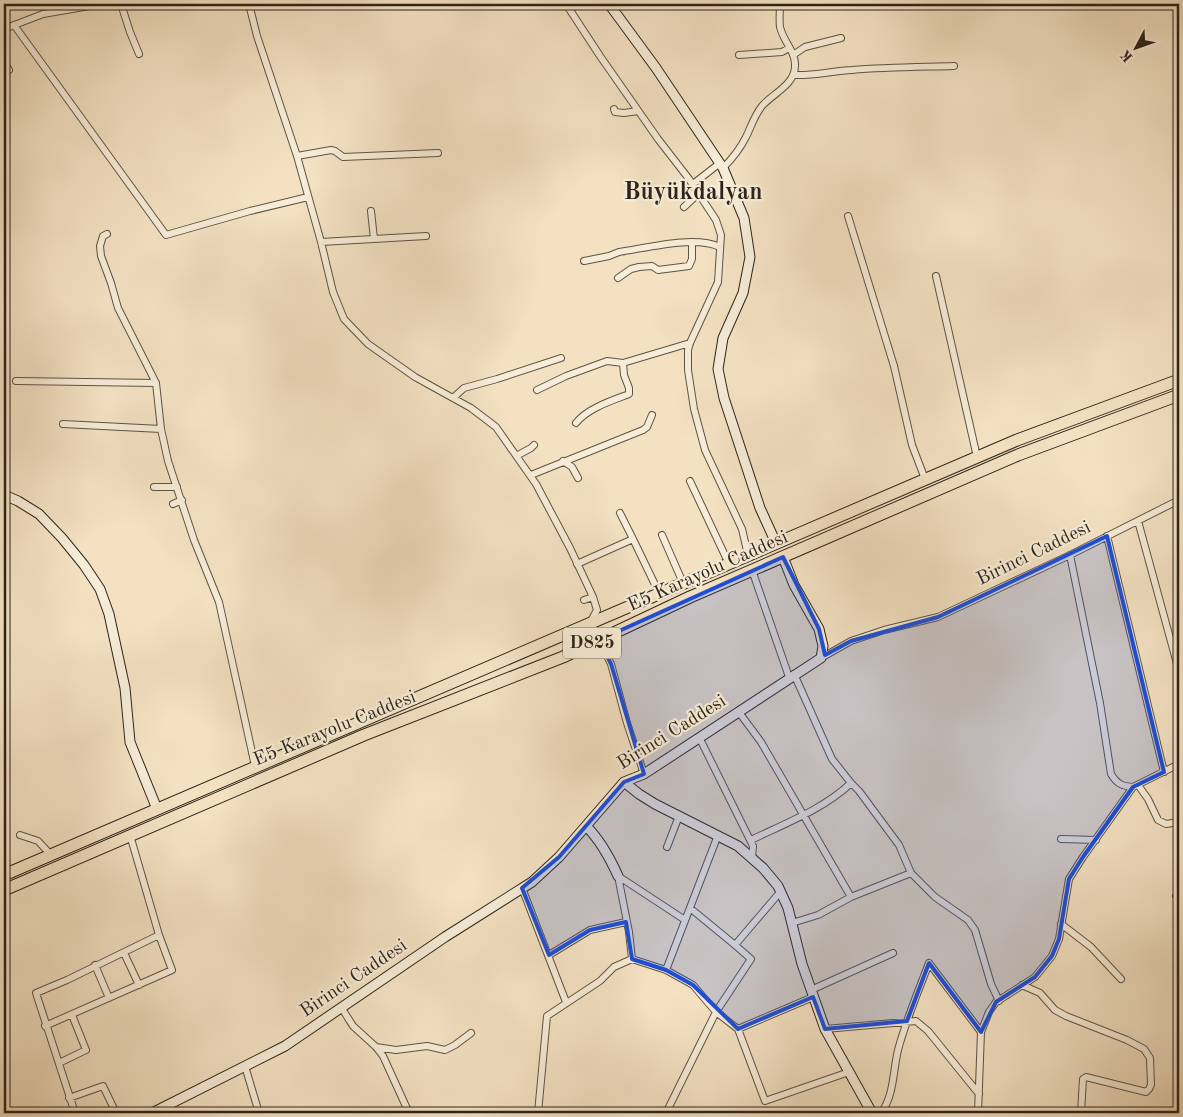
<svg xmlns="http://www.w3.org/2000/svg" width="1183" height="1117" viewBox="0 0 1183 1117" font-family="'Old Standard TT',serif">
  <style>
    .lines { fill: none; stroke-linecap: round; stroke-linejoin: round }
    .street-casing { stroke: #5e5343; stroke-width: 8 }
    .secondary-casing { stroke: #2c2419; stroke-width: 11 }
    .highway-casing { stroke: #2c2419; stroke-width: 13 }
    .street { stroke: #f7ecd7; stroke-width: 6 }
    .secondary { stroke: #f7ecd7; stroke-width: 9 }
    .highway { stroke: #f3e1c2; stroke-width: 11 }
    .marked { fill: #1d4ed8; fill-opacity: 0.2; stroke: #1d4ed8; stroke-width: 4; stroke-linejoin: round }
    .labels { text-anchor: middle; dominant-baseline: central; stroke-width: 4.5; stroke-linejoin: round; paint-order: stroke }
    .shield { fill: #f7ecd7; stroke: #696052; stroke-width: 1 }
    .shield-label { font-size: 18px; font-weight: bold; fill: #2c2419 }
    .street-label { font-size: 19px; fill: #2c2419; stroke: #f7ecd7 }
    .district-label { font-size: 24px; font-weight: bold; fill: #2c2419; stroke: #f7ecd7 }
  </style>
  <rect width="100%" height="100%" fill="#f3e1c2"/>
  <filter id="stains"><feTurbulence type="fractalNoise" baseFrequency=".004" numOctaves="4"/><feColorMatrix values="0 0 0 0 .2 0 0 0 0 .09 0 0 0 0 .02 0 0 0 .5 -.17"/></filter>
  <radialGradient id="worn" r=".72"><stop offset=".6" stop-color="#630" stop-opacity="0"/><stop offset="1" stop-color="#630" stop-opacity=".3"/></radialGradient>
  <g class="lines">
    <defs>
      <path id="street" d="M 121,4 L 130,32 L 139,54
        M 249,4 L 257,36 L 297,156 L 321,242 L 333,292 L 344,319 L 368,344 L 415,377 L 471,408 L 496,427 L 536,484 L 570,548 L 593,597 L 597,610 L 590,623
        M 566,4 L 600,56 L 658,139 L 689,179 L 716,220 L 721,235 L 718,282 L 690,343 L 688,350 L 688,370 L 694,409 L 705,450 L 742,529 L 748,555
        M 14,25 L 166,235 L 250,211 L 308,197
        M 4,29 L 43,14 L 101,4
        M 739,55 L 782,52 L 789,48
        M 793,55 L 805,47 L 841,38
        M 4,62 L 9,70
        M 794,75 C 812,76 833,71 852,70 C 886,67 920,67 954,66
        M 614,109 L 615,112 L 624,113 L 638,111
        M 297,156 L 331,150 L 335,151 L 343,157 L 438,153
        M 723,168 C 733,158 740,149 746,137 C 751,127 754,116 762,106 C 772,94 795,85 795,66 C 796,52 783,41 780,27 C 779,20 780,11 780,4
        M 693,184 L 720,163
        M 684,207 L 699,193
        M 371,211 L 374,239
        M 848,216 L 894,366 L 912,445 L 925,479
        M 107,234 L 103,236 L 100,246 L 101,256 L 111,283 L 118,308 L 156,383 L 161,429 L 168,461 L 194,540 L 219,602 L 255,766
        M 321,242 L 426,236
        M 584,261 L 609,256 L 619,252 C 647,248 694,235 720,247
        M 936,276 L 977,457
        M 618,278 L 631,269 L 639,267 L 652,266 L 658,270 L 689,266 L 692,259 L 692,242
        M 16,381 L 156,383
        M 537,390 L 566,376 L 607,361 L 623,363 L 690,343
        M 453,398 L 464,388 L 497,379 L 561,358
        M 576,423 C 588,408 611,401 629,394 L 629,388 L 624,375 L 623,363
        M 63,424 L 161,429
        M 518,455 L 531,448 L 534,445
        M 563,461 L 572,467 L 578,478
        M 531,475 L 643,430 L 647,427 L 652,415
        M 690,481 L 729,564
        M 154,487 L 177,487
        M 173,504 L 182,500
        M 620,513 L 633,539
        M 1138,521 L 1179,671
        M 662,535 L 683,583
        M 1107,536 L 1164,772
        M 1070,555 L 1100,703 L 1111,774 C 1117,784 1122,786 1133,787
        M 577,564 L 633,539 L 659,593
        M 752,570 L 789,677
        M 584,600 L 593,597
        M 599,640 L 611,664 L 627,723 L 644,774
        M 821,658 L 851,641 L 884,630 L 938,617 L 1070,555 L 1179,500
        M 794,674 L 832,759 L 851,783 L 859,791 L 899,845 L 911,873 L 935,897 L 968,920 L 975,930 L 991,984 L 999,1001
        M 738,711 L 761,742 L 851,897
        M 699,737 L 753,846 L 752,858
        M 1138,785 L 1148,799 L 1158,820 L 1166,824 L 1179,822
        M 20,835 L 38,841 L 51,855
        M 1061,839 L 1096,840
        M 751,840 C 784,824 824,809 851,783
        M 667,847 L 679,816
        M 618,876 L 629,932 L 632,959 L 666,970 L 693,985 L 716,1012 L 751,959 L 735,945
        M 618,876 L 685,920
        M 522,888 L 566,1002
        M 1179,894 L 1176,896 L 1179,901
        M 690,908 L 735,945 L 781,891
        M 792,923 L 818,915 L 851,897 L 911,873
        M 1061,924 L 1091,947 L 1121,979
        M 124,953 L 139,985
        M 549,955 L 590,930 L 626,922
        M 929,963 L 981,1032
        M 95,965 L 109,998
        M 666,970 L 718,835
        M 1022,985 L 1040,993 L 1055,1010 L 1066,1016 L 1127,1040 L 1144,1049 L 1150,1058 L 1151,1085 L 1149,1089 L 1146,1092 L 1086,1077 L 1083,1079 L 1081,1113
        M 811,990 L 893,953
        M 341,1007 L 353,1026 L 376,1047 L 383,1056 L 409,1113
        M 45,1026 L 172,970 L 159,935 L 130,835
        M 738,1029 L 813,997
        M 825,1029 L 916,1021 L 928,1031 L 979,1094
        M 376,1047 L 396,1050 L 427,1046 L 445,1050 L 455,1045 L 471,1033
        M 59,1063 L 86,1050 L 72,1015
        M 245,1066 L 259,1113
        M 69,1098 L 103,1086 L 116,1113
        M 75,1113 L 36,993 L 67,980 L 159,935
        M 538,1113 L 547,1016 L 600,981 L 614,967 L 632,959
        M 666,1113 L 716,1012 L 738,1029 L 765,1101 L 849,1072
        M 881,1113 C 894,1096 893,1071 898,1050 C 906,1020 918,992 929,963
        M 978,1113 L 981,1032 L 989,1012 L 996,1002 L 1035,977 L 1052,956 L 1059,939 L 1069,879 L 1083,857 L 1133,787 L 1179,764"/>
      <path id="secondary" d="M 609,4 L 656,68 L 723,168 L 744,218 L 750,257 L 743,293 L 723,338 L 718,369 L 724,398 L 760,508 L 776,543
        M 4,495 L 18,501 L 39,514 L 62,538 L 84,565 L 100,589 L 109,614 L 125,688 L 130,742 L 157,809
        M 624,782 L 639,794 L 655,804 L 738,846 L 763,868 L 778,886 L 788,908 L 802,964 L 825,1029 L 872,1113
        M 586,826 C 600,840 610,858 618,876
        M 152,1113 L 285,1046 L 445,937 L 532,882 L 559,857 L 624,782 L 644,774 L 821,658 L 823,646 L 819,629 L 794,585 L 783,557"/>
      <path id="highway" d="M 4,875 L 1017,440 L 1179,380
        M 4,890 L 364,735 L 563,657 L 690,597 L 1018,455 L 1179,395"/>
    </defs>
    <use href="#street" class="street-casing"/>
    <use href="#secondary" class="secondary-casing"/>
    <use href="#highway" class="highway-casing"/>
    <use href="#street" class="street"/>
    <use href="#secondary" class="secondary"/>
    <use href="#highway" class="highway"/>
  </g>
  <path class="marked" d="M 1107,536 L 1164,772 L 1133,787 L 1083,857 L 1069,879 L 1059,939 L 1052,956 L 1035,977 L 996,1002 L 981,1032 L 929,963 L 907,1021 L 825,1029 L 813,997 L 738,1029 L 693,985 L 666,970 L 632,959 L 626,922 L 590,930 L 549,955 L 522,888 L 559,857 L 624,782 L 644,774 L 611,664 L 599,640 L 783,557 L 819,629 L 825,655 L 851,641 L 938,617 Z"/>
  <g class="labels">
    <rect class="shield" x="563" y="627.5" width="58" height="31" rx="4"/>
    <g class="shield-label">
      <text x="592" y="643">D825</text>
    </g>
    <g class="street-label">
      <text transform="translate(1034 554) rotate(-26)">Birinci Caddesi</text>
      <text transform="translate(708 572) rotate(-24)">E5 Karayolu Caddesi</text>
      <text transform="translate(335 729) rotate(-22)">E5 Karayolu Caddesi</text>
      <text transform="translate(672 733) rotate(-32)">Birinci Caddesi</text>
      <text transform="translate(354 979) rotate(-34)">Birinci Caddesi</text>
    </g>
    <g class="district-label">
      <text x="693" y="193">Büyükdalyan</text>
    </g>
  </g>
  <rect width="1183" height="1117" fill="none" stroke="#f3e1c2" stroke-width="20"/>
  <rect x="5" y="5" width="1173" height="1107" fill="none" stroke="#2c2419" stroke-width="2.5"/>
  <rect x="10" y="10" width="1163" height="1097" fill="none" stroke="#2c2419"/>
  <g transform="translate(1136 48) rotate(229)" stroke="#f7ecd7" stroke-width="4" paint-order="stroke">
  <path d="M0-4L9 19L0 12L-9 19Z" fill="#2c2419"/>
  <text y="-8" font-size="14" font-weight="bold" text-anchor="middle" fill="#2c2419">K</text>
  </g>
  <rect width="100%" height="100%" filter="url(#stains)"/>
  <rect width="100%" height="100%" fill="url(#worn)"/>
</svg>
